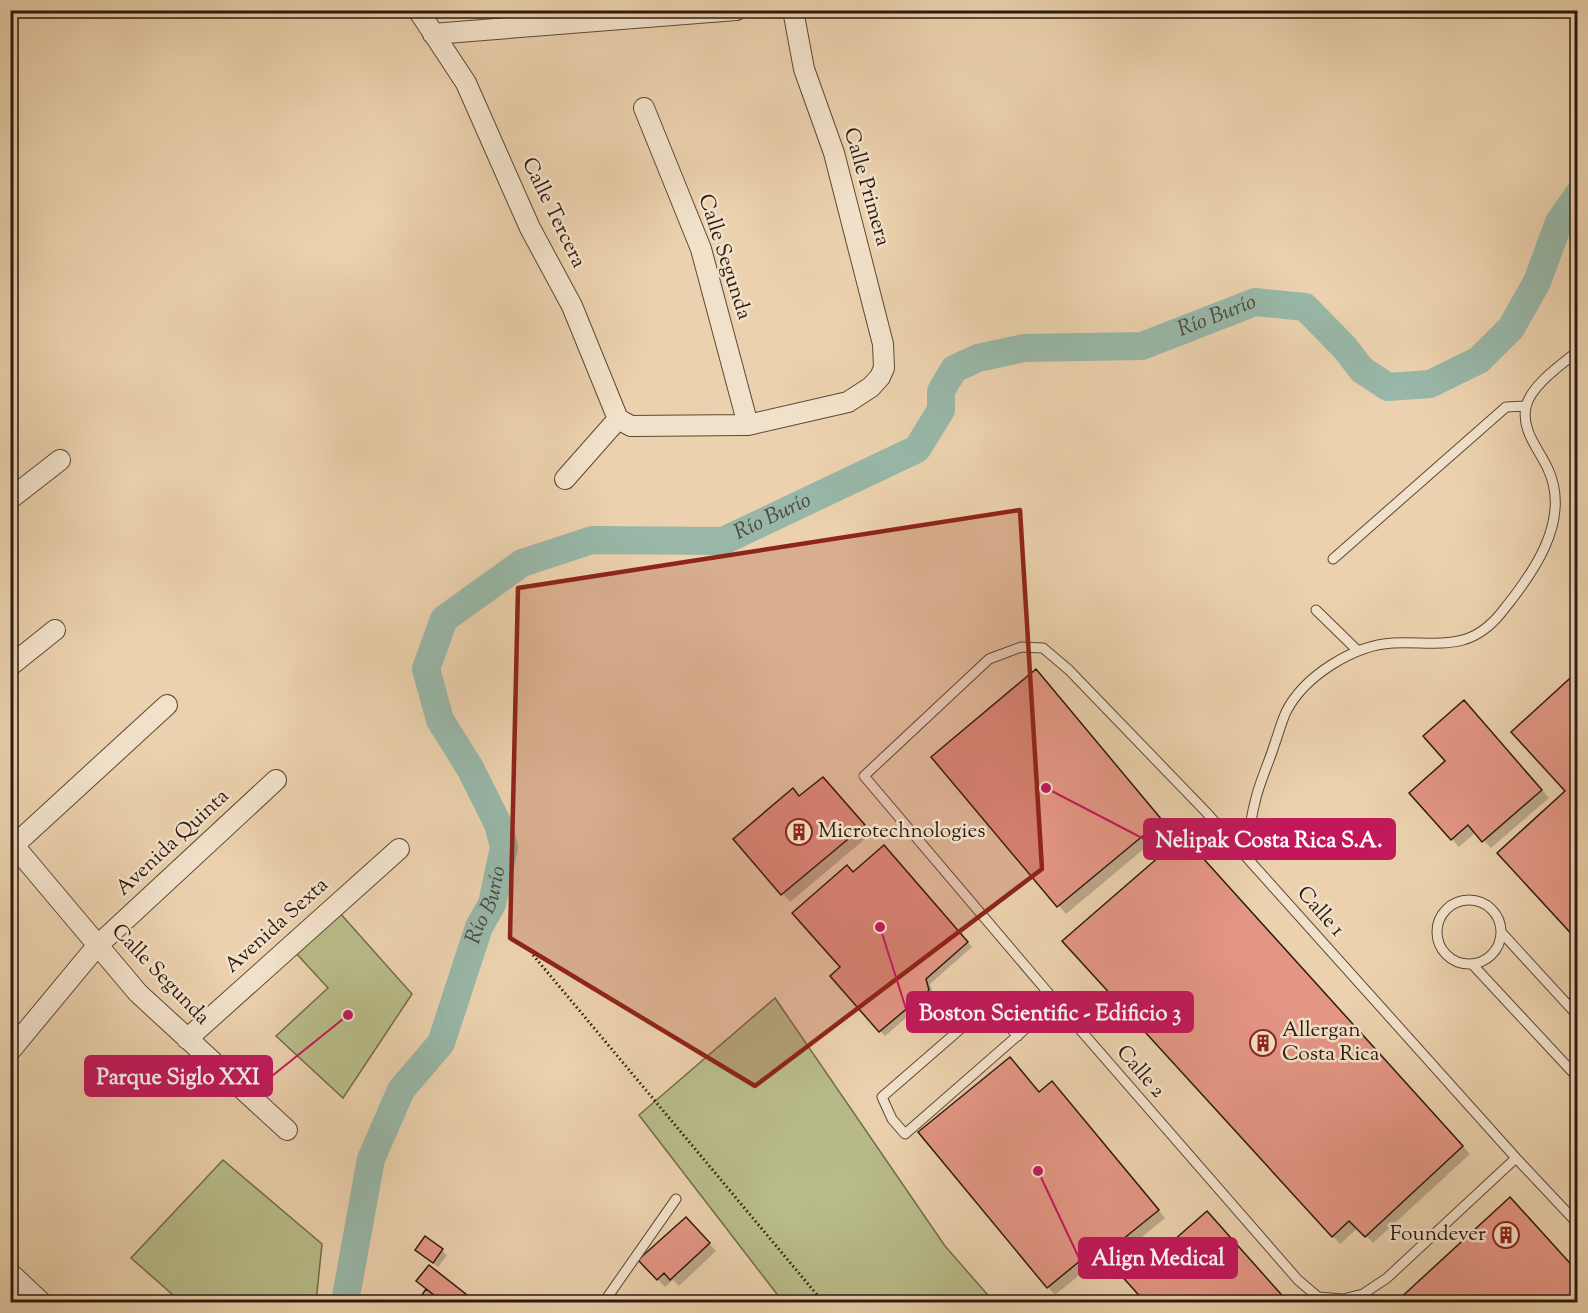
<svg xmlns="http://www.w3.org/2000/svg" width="1588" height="1313" viewBox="0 0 1588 1313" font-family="'Sorts Mill Goudy',serif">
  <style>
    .green { fill: #b8bc89; stroke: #726b4c; stroke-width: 1.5 }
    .shadow { fill: #0003 }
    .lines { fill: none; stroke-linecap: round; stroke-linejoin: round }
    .river { stroke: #98b7a8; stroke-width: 28 }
    .building { fill: #e49684; stroke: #2d1a0f; stroke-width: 1.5 }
    .lane-casing { stroke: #5c4836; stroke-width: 11 }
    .street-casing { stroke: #5c4836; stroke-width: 22 }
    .path { stroke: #2d1a0f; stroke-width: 3; stroke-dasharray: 1.5 3; stroke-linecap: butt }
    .lane { stroke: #f2e1ca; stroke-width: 9 }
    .street { stroke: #f2e1ca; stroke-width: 20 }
    .marked { fill: #8f2418; fill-opacity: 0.2; stroke: #8f2418; stroke-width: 4.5; stroke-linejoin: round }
    .labels { text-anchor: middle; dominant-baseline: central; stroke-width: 5; stroke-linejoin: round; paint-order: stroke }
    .street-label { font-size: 21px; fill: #2d1a0f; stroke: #f2e1ca }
    .poi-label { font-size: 21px; fill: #2d1a0f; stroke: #f2e1ca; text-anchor: start }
    .water-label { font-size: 22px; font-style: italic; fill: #4d493d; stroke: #f2e1ca }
    .leader { fill: none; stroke: #c2185b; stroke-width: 2 }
    .callout-dot { fill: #c2185b; stroke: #f2e1ca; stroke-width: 2 }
    .callout { fill: #c2185b; stroke: #c2185b; stroke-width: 2 }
    .callout-label { font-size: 22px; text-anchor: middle; font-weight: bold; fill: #fff }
  </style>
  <rect width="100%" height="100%" fill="#ebd1ad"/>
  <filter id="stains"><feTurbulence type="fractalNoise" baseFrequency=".00333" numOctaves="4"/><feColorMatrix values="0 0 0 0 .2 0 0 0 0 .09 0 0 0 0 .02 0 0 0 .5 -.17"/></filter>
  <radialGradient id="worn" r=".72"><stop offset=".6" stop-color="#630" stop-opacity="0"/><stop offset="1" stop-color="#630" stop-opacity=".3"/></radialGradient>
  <path class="green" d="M 339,912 L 412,994 L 343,1098 L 276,1036 L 328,988 L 295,952 Z
    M 775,998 L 945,1246 L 994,1302 L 783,1302 L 639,1115 Z
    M 223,1160 L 322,1244 L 316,1302 L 181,1302 L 131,1258 Z"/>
  <path class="shadow" d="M 1043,679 L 1169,828 L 1066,914 L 933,757 Z
    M 1472,710 L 1549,798 L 1491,848 L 1476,832 L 1459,847 L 1452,839 L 1448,762 Z
    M 830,786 L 871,834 L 790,902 L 735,839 L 800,798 Z
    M 1190,845 L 1470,1154 L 1373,1243 L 1358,1228 L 1340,1244 L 1064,941 Z
    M 889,852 L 972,947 L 930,984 L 933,995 L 885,1036 L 832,976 L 842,968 L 853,874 Z
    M 1010,1059 L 1040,1093 L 1060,1091 L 1165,1218 L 1101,1271 L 1094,1263 L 1055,1295 L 1048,1287 Z
    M 1510,1199 L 1578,1274 L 1578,1302 L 1398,1302 Z
    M 1215,1221 L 1287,1302 L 1147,1302 L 1122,1273 L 1150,1264 Z
    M 693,1226 L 716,1251 L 679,1286 L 673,1280 L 665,1287 L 641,1261 Z
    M 426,1238 L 447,1255 L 438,1267 L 422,1254 Z
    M 429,1267 L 474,1302 L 418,1302 L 427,1290 L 418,1281 Z"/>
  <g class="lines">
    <path class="river" id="s1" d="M 345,1302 L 371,1159 L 401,1090 L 441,1043 L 479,927 L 492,904 L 504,847 L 498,824 L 470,768 L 440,720 L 426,669 L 444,619 L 522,563 L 592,540 L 723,541 L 917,449 L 941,410 L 941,391 L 954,369 L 978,358 L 1024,348 L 1142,346 L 1255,302 L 1305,307 L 1345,348 L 1362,370 L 1388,387 L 1430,384 L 1479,360 L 1511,328 L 1537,282 L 1559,222 L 1578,195"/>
  </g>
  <path class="building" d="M 1036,669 L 1162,820 L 1057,907 L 931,757 Z
    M 1578,671 L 1578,941 L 1497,853 L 1565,791 L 1511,732 Z
    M 1464,700 L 1542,790 L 1482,842 L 1468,825 L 1451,840 L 1409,793 L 1445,761 L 1423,736 Z
    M 823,777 L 865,825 L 781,895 L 733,839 L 793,788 L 799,796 Z
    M 1183,836 L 1463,1146 L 1365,1237 L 1349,1221 L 1332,1237 L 1062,941 Z
    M 884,845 L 968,942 L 926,979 L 929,990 L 879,1032 L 830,976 L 840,967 L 792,913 L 847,865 L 853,872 Z
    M 1010,1057 L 1039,1092 L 1052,1081 L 1159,1210 L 1092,1264 L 1086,1256 L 1047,1288 L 918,1132 Z
    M 1510,1197 L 1578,1272 L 1578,1302 L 1396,1302 Z
    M 1207,1211 L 1288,1302 L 1145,1302 L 1119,1273 L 1142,1254 L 1149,1262 Z
    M 686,1217 L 710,1243 L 670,1280 L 664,1273 L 657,1280 L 638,1260 Z
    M 425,1236 L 443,1249 L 433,1263 L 415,1250 Z
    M 429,1265 L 476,1302 L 443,1302 L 416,1281 Z
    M 426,1289 L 443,1302 L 417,1302 Z"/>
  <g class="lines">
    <defs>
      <path id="lane" d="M 1333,559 L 1506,407 L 1526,406
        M 1316,610 L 1358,651
        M 1246,856 C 1249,838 1250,820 1255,802 C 1259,783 1268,765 1274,746 C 1278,735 1281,723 1286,712 C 1304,676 1354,645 1393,643 C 1437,641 1469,653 1501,613 C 1532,575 1572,521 1548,469 C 1539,449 1521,431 1526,407 C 1530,386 1562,364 1578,351
        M1437 932a32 32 0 1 1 64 0a32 32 0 1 1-64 0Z
        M 1501,932 L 1578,1016
        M 1472,964 L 1578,1078
        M 1018,1036 L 988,1005 L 882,1097 L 892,1119 L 905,1134 L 1056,1002
        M 1516,1158 L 1387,1278 L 1363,1294 L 1343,1299 L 1318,1297 L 1298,1280 L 1056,1002 L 864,776 L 989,659 L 1021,647 L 1043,648 L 1069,670 L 1206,812 L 1516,1158 L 1578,1224
        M 604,1302 L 676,1199"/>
      <path id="street" d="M 418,10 L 466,83 L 530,228 L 572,306 L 618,419
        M 433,34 L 736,10
        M 644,108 L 701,249 L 748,425
        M 618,419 L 631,426 L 748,425 L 848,402 L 871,387 L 880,377 L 884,368 L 883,344 L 834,153 L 804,69 L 793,10
        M 565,479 L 618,419
        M 10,499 L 60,460
        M 10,666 L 55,630
        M 10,841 L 138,993 L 287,1130
        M 10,849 L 167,705
        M 187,1039 L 399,849
        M 10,1051 L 97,946 L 276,780
        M 10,1273 L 41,1302"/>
    </defs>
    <use href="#lane" class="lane-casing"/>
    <use href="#street" class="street-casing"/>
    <path class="path" d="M 533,955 L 823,1302"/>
    <use href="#lane" class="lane"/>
    <use href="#street" class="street"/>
  </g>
  <path class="marked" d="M 1020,510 L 1042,869 L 755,1086 L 510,938 L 518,588 Z"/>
  <defs>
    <symbol id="building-ring" viewBox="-11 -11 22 22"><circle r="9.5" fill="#f2e1ca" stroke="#8f2418" stroke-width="1.5"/><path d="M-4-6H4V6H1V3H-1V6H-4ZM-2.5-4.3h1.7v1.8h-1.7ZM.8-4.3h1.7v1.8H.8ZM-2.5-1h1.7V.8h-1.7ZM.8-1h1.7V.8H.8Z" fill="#8f2418"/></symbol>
  </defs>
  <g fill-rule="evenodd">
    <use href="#building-ring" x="784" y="817" width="30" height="30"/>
    <use href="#building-ring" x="1248" y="1028" width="30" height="30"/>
    <use href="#building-ring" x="1491" y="1220" width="30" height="30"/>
  </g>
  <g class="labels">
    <g class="street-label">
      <text transform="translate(866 187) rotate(74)">Calle Primera</text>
      <text transform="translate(553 213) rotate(64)">Calle Tercera</text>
      <text transform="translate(724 257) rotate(72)">Calle Segunda</text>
      <text transform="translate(173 843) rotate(-43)">Avenida Quinta</text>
      <text transform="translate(1320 912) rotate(48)">Calle 1</text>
      <text transform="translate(277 926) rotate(-42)">Avenida Sexta</text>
      <text transform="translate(160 975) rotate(46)">Calle Segunda</text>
      <text transform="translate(1140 1072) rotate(49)">Calle 2</text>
    </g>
    <g class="poi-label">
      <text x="818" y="832">Microtechnologies</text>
      <text x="1282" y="1031">Allergan<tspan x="1282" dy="24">Costa Rica</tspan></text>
      <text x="1486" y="1235" text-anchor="end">Foundever</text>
    </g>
    <g class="water-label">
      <text stroke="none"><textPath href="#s1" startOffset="1616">Río Burío</textPath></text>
      <text stroke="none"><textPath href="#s1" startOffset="1094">Río Burío</textPath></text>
      <text stroke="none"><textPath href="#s1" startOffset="428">Río Burío</textPath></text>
    </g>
  </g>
  <path class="leader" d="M1046 788L1144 839M880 927L907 1012M348 1015L272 1076M1038 1171L1079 1258"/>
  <g class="callout-dot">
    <circle cx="1046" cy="788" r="6"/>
    <circle cx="880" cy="927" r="6"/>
    <circle cx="348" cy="1015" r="6"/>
    <circle cx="1038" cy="1171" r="6"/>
  </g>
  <g class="callout">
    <rect x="1144" y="819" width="251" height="40" rx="6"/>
    <rect x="907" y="992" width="286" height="40" rx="6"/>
    <rect x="85" y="1056" width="187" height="40" rx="6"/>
    <rect x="1079" y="1238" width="158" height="40" rx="6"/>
  </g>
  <g class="callout-label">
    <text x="1269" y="847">Nelipak Costa Rica S.A.</text>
    <text x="1050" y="1020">Boston Scientific - Edificio 3</text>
    <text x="178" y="1084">Parque Siglo XXI</text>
    <text x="1158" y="1265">Align Medical</text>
  </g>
  <rect width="1588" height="1313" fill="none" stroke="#ebd1ad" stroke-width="36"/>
  <rect x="12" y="12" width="1564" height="1289" fill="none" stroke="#2d1a0f" stroke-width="3"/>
  <rect x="18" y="18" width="1552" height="1277" fill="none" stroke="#2d1a0f" stroke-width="1.5"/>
  <rect width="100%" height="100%" filter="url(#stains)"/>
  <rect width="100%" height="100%" fill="url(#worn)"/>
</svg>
